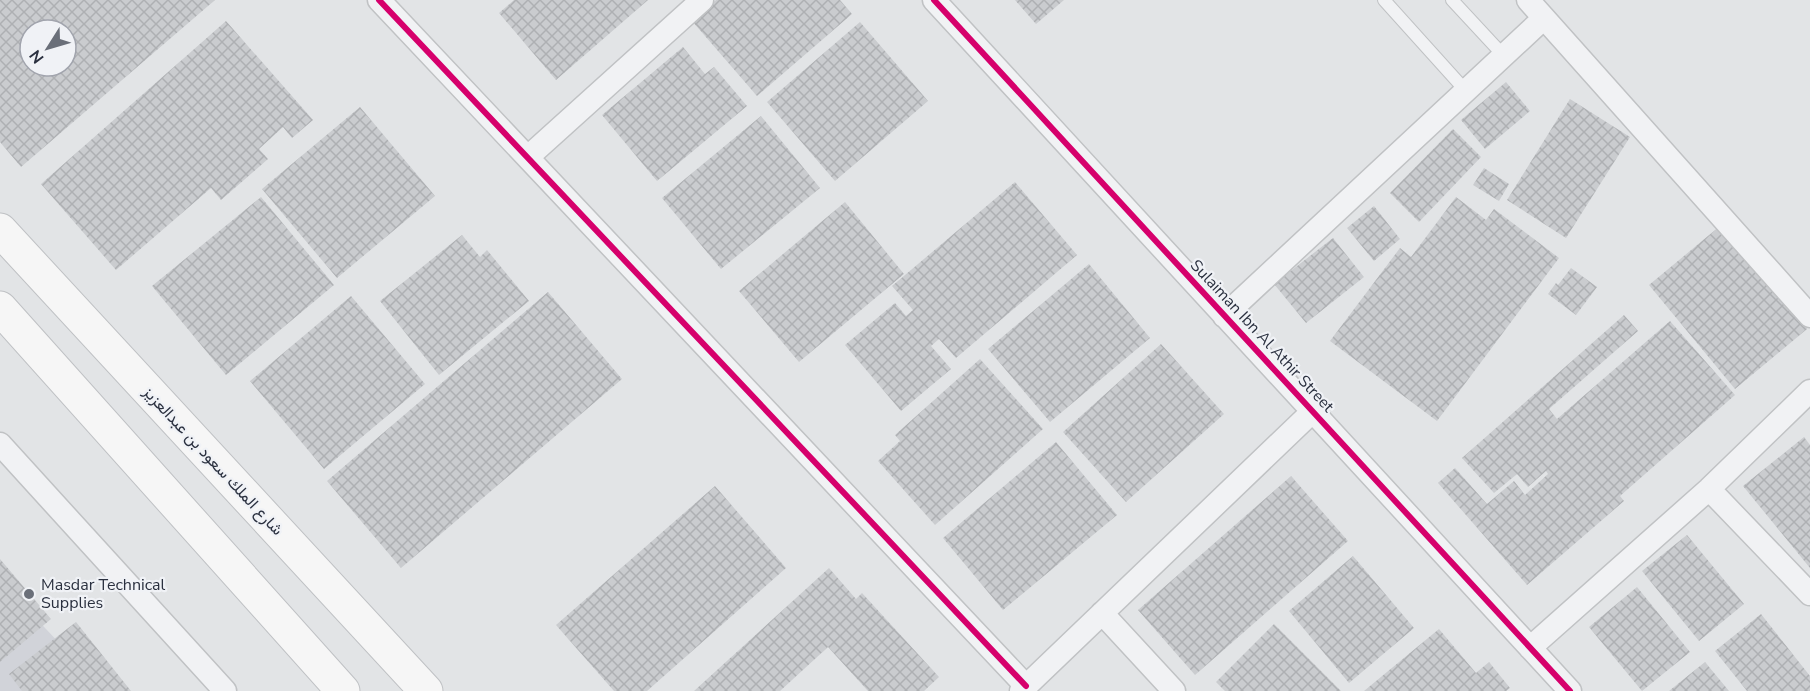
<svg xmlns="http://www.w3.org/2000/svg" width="1810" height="691" viewBox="0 0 1810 691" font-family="'Nunito Sans',Vazirmatn,sans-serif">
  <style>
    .built { fill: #d1d3d9 }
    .building { fill: url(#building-cross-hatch); fill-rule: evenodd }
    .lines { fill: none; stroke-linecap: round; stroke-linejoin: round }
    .service-casing { stroke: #c0c2c4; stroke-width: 14 }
    .minor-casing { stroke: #c0c2c4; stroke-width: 25 }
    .primary-casing { stroke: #bfc1c4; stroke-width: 35 }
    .service { stroke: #f1f2f4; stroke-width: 12 }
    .minor { stroke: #f1f2f4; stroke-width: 22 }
    .primary { stroke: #f6f6f6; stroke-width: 33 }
    .cycleway-casing { stroke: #f0f2f6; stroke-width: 10 }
    .cycleway { stroke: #d6006c; stroke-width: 6 }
    .poi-dot { fill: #6a6f79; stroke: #f0f2f6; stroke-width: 2 }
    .labels { text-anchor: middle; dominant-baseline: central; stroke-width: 4.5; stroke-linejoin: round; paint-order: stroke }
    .street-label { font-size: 16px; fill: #2a303f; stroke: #f0f2f6 }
    .poi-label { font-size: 16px; fill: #2a303f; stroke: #f0f2f6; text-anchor: start }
  </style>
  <defs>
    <pattern id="building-cross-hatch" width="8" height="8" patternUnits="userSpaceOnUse" patternTransform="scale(1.5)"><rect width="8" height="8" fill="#cacccf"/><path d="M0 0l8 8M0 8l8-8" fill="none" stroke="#aeb0b3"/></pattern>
  </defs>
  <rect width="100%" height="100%" fill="#e2e4e6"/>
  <path class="built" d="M 0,580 L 91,677 L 104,691 L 0,691 Z"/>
  <path class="building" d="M 0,0 L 215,0 L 21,167 L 0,142 ZM 30,30 L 66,30 L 66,66 L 30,66 Z
    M 514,0 L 648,0 L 556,80 L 499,13 Z
    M 716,0 L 840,0 L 852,14 L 757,96 L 692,21 Z
    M 1015,0 L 1064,0 L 1036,24 Z
    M 226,21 L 313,120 L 292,138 L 283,127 L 259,149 L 268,159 L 221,200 L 211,188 L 116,270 L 41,184 Z
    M 860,22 L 928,101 L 835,181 L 767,102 Z
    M 683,47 L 705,74 L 714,67 L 747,106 L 657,181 L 602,115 Z
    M 1506,82 L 1530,111 L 1485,149 L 1461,120 Z
    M 1570,99 L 1630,137 L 1566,238 L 1507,200 Z
    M 360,107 L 435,196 L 337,278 L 262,189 Z
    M 761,116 L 820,188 L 721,269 L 662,198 Z
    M 1453,129 L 1481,157 L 1419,222 L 1390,193 Z
    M 1484,168 L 1509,184 L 1499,201 L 1473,185 Z
    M 1015,182 L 1077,255 L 956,358 L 939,339 L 931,346 L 951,369 L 901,411 L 845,345 L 895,303 L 906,316 L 913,310 L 892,286 Z
    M 261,197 L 334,285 L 226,375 L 152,286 Z
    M 1456,197 L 1486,220 L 1494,209 L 1559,258 L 1437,421 L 1330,341 L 1400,248 L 1411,257 Z
    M 845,202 L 904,274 L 799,362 L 739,291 Z
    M 1374,206 L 1400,239 L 1374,261 L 1347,228 Z
    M 1720,226 L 1807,329 L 1735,389 L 1649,285 Z
    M 462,235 L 480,257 L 487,250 L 529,301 L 439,375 L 380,301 Z
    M 1333,238 L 1364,277 L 1306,323 L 1274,284 Z
    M 1089,264 L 1150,338 L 1050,422 L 988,349 Z
    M 1571,268 L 1597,287 L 1576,315 L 1548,294 L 1556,283 L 1558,285 Z
    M 548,292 L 622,379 L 401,568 L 327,481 Z
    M 351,296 L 425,384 L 324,469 L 250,381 Z
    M 1624,315 L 1638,331 L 1549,409 L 1557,419 L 1670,321 L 1735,395 L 1620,496 L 1624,501 L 1527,585 L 1438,483 L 1455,468 L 1487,504 L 1514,481 L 1525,495 L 1548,474 L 1546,471 L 1528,487 L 1517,474 L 1494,493 L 1462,458 Z
    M 1161,344 L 1224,414 L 1126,502 L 1063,432 Z
    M 980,359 L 1043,429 L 935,525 L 878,461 L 900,441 L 895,435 Z
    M 1804,437 L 1810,445 L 1810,568 L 1743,486 Z
    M 1056,442 L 1117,515 L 1003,610 L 943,538 Z
    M 1291,476 L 1348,541 L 1195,675 L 1138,610 Z
    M 715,486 L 786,568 L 647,691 L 614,691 L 556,625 Z
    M 1687,535 L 1744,604 L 1699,641 L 1642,571 Z
    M 1353,556 L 1414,628 L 1349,683 L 1289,611 Z
    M 0,559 L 51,619 L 0,662 Z
    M 829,568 L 856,599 L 862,593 L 939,677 L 924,691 L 868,691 L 828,647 L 780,691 L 694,691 Z
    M 1637,587 L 1690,652 L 1642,691 L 1589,627 Z
    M 1761,614 L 1810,676 L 1810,691 L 1747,691 L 1715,651 Z
    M 76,622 L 131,691 L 22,691 L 9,674 Z
    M 1274,624 L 1341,691 L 1225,691 L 1216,682 Z
    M 1439,629 L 1476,673 L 1489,662 L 1510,688 L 1506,691 L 1364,691 Z
    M 1705,662 L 1729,691 L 1669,691 Z"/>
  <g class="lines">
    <defs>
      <path id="service" d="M 1384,0 L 1466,91
        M 1452,0 L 1504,56"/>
      <path id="minor" d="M 379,0 L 1026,686
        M 934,0 L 1570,691
        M 1528,0 L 1810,316
        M 528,157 L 702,0
        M 1224,316 L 1544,18
        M 0,444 L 225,691
        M 1709,489 L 1810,594
        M 1102,613 L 1174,691
        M 1530,648 L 1709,489 L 1810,391
        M 1021,691 L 1312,412"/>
      <path id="primary" d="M 0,230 L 426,691
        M 0,308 L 343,691"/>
    </defs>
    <use href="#service" class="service-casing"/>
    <use href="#minor" class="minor-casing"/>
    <use href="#primary" class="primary-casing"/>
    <use href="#service" class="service"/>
    <use href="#minor" class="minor"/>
    <use href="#primary" class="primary"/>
    <defs>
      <path id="cycleway" d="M 379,0 L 1026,686
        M 934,0 L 1570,691"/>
    </defs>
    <use href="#cycleway" class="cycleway-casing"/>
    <use href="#cycleway" class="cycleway"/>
  </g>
  <circle class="poi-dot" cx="29" cy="594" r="6"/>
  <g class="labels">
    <g class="street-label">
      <text transform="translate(1262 336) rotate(47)">Sulaiman Ibn Al Athir Street</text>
      <text transform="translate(213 461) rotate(47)">شارع الملك سعود بن عبدالعزيز</text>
    </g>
    <g class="poi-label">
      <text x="41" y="585">Masdar Technical<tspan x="41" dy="18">Supplies</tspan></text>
    </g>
  </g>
  <g transform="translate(48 48) rotate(233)"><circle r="28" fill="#f0f2f6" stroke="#a1a4ad" stroke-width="1.5"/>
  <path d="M0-4.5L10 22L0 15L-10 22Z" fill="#6a6f79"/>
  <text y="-9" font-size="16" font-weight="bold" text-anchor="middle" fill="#2a303f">N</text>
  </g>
</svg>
